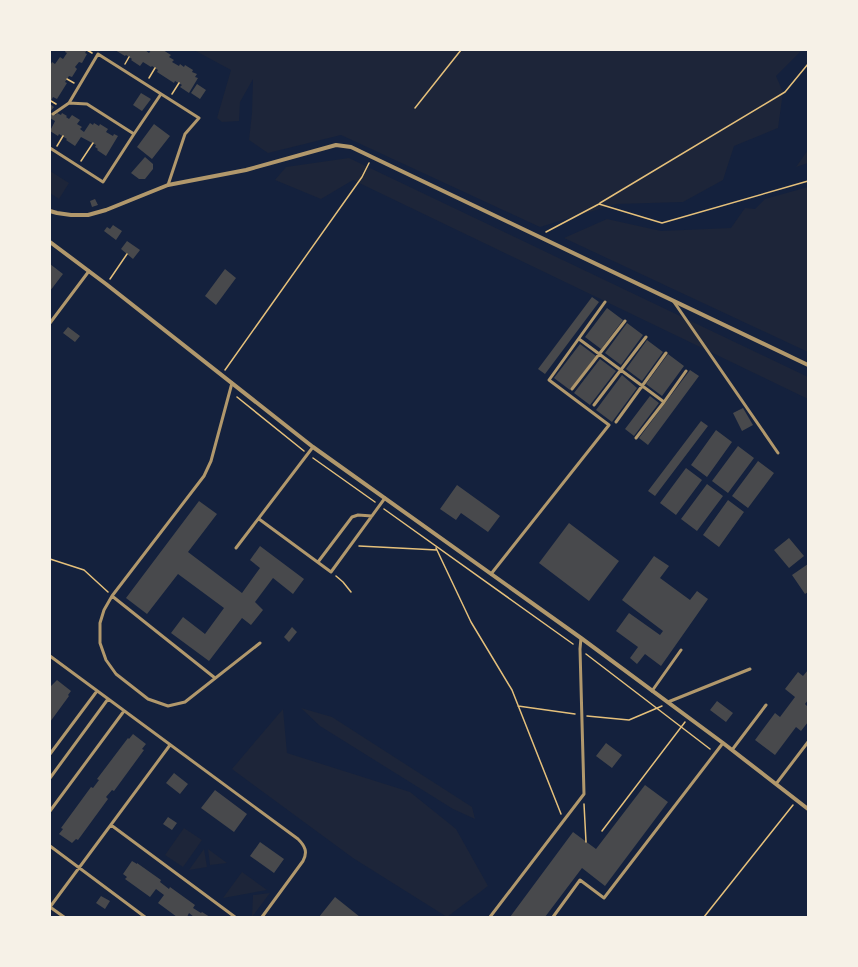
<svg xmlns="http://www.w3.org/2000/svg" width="858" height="967" viewBox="0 0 858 967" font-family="'Nunito Sans',sans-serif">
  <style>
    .green { fill: #1d2539 }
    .building { fill: #48494c }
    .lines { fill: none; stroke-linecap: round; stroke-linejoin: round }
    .path { stroke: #e5c07b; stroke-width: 1.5 }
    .service { stroke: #b1986c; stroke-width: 3 }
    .minor { stroke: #b1986c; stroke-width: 4 }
  </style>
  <rect width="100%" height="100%" fill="#14213d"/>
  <path class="green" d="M 194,50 L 800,50 L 801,51 L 776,76 L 783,92 L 778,128 L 734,146 L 723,180 L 683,202 L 616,204 L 540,227 L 341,135 L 268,153 L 249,140 L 252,113 L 253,79 L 240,102 L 239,121 L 222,122 L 217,118 L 231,70 Z
    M 808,150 L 808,163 L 796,167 Z
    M 349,158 L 808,377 L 808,399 L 353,180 L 321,199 L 275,180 L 286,167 Z
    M 50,171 L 69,183 L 59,199 L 50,193 Z
    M 808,187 L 808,352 L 564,238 L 607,219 L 661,231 L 731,228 L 745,208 L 755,209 L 765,199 Z
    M 301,708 L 332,717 L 472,807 L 475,819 L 453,809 L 320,726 Z
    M 283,709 L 287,753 L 410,792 L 456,829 L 488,886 L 447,917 L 353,858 L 232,769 Z
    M 184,828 L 202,840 L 183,867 L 165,855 Z
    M 204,849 L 207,867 L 189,870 Z
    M 208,849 L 227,863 L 210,865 Z
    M 242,872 L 267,890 L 223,898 Z
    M 270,893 L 252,917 L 253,895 Z"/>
  <path class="building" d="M 66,50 L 87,50 L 85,53 L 87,54 L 82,63 L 79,62 L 75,67 L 77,69 L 72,77 L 69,76 L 65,82 L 67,83 L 57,99 L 53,97 L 50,103 L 50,66 L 52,62 L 55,64 L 60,57 L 63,59 L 67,53 L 65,52 Z
    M 115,50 L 145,50 L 149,53 L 151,50 L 159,50 L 162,51 L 163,50 L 171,55 L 169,57 L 174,60 L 172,62 L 179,66 L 180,64 L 184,67 L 185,65 L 193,70 L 192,72 L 197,74 L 195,77 L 198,78 L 189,93 L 180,87 L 182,85 L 175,81 L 174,83 L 157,72 L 158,70 L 152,66 L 151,67 L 143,62 L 140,66 L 131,60 L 132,59 L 126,55 L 125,56 Z
    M 197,84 L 206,90 L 200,99 L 191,93 Z
    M 141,93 L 151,99 L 142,111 L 133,105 Z
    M 50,104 L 54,107 L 50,112 L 56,115 L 57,113 L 61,115 L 62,113 L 67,116 L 66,117 L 69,119 L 72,115 L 80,120 L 77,124 L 82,127 L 80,129 L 84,132 L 90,123 L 93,125 L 94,123 L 99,126 L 100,124 L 108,129 L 106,132 L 113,136 L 114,134 L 118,136 L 106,156 L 97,150 L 98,149 L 95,147 L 96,145 L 81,137 L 75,146 L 66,140 L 67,139 L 59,134 L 58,136 L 50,131 L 55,121 L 50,118 Z
    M 154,124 L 170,136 L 152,159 L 137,147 Z
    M 145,157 L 153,164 L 153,169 L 145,179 L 139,179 L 131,173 Z
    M 95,199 L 98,205 L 92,207 L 90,201 Z
    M 113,225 L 122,231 L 116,240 L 104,231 L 107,227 L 110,229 Z
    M 127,241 L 140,250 L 133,259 L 121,249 Z
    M 50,264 L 63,274 L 50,291 Z
    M 225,269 L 236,278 L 216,305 L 205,296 Z
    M 592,297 L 599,302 L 545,374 L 538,369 Z
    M 607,308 L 623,320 L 601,349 L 585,337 Z
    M 627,323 L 643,335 L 621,365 L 605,353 Z
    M 68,327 L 80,336 L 75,342 L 63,333 Z
    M 647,340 L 663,352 L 642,381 L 626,369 Z
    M 580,344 L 596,356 L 570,390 L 554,378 Z
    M 668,354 L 684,366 L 662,396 L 646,384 Z
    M 600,359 L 616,371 L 590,405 L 574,393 Z
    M 690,370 L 699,376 L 648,445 L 639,438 Z
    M 622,375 L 637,388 L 612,422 L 596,410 Z
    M 650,396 L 659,403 L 634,436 L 625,429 Z
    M 743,408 L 753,425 L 742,431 L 733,413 Z
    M 701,421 L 708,426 L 655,496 L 648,491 Z
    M 716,430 L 732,442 L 707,477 L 691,465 Z
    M 738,446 L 754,458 L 728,493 L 712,481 Z
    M 758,461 L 774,473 L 748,508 L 732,496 Z
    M 686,468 L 702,480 L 676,515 L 660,503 Z
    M 707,484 L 723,496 L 697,531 L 681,519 Z
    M 457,485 L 500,516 L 488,532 L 461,513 L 456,520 L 440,509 Z
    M 728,500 L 744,512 L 719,547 L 703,535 Z
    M 199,501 L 217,514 L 188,552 L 242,593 L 260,568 L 250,560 L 260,546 L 304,579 L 293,594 L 273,578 L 255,602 L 263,610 L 251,625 L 242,618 L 209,661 L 171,633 L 183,617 L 205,634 L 224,608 L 178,574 L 147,614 L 126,598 Z
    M 569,523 L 619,561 L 589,601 L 539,563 Z
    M 789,538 L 804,556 L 789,568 L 774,550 Z
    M 654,556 L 669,566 L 660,578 L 690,600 L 697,591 L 708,599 L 661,666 L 645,654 L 637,664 L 630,658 L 638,647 L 616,631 L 629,613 L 660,635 L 663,631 L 622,600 Z
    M 808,564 L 808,592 L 805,594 L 792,575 Z
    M 292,627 L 297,632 L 289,642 L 284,637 Z
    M 808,670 L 808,700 L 805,704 L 808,707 L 808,722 L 801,731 L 796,727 L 775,755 L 755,740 L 775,713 L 780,717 L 795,697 L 785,689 L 798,672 L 803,676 Z
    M 57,680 L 71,691 L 68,695 L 69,696 L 50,722 L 50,687 Z
    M 717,701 L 733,713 L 726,722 L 710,710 Z
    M 133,734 L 146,744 L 142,749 L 144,750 L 114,791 L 112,790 L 106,797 L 108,799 L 78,840 L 76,839 L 72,843 L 59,834 L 63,829 L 61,828 L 91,787 L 93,788 L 99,780 L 97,779 L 128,738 L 129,739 Z
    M 606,743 L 622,755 L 612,768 L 596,756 Z
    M 174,773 L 188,784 L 180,794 L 166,783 Z
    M 645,785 L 668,802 L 605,886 L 582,868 L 545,917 L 510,917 L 573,832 L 596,849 Z
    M 215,790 L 247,814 L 234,832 L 201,808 Z
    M 168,817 L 177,823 L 172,830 L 163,824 Z
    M 260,842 L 284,859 L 274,873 L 250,856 Z
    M 132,861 L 137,864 L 137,863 L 161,880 L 160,882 L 169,889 L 170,887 L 195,905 L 193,908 L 201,913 L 202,912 L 210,917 L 194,917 L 189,913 L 187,917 L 177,917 L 158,903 L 164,895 L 156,889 L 150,897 L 125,879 L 127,877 L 123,874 Z
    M 101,896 L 110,901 L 105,909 L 96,903 Z
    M 335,897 L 360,917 L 319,917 Z"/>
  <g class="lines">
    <path class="path" d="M 87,50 L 92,53
      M 125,64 L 129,57
      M 149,78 L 155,68
      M 67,79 L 74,83
      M 172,94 L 179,83
      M 51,101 L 56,104
      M 415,108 L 461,50
      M 57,146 L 63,136
      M 81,161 L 93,143
      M 600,203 L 785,92 L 808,64
      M 546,232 L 599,204 L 662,223 L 808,181
      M 110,279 L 127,254
      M 225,370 L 362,177 L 369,163
      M 237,397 L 304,451
      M 313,458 L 375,502
      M 384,509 L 573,644
      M 359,546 L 437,550
      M 436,548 L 471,622 L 512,690 L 561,814
      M 50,559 L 84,570 L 108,592
      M 336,576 L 343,582 L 351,592
      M 586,654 L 710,749
      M 518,706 L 575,714
      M 587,716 L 629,720 L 662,706
      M 584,804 L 586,842
      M 602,831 L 685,722
      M 704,917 L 793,805"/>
    <path class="service" d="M 69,103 L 87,104 L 134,134 L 161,94
      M 53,114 L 69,103 L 98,54 L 199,118 L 185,134 L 168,185
      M 50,148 L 103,182 L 134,134
      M 674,302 L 778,453
      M 50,323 L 89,271
      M 579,339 L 664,402 L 636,438
      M 232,383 L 211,461 L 204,476 L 112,596 L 104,610 L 100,623 L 100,643 L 106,660 L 116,674 L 148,699 L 168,706 L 185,702 L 260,643
      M 572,389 L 625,321
      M 664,402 L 686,371
      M 594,405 L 646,337
      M 616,422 L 666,353
      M 259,519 L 331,572 L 385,498
      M 236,548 L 313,447
      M 318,562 L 352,517 L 358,515 L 372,516
      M 491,574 L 609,425 L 549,380 L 605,302
      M 112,596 L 215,678
      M 50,656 L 298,839 C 305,846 308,852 303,861 L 262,917
      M 652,691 L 681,650
      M 668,702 L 750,669
      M 732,750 L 766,705
      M 50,754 L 97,691
      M 50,778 L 108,699
      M 776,784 L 808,742
      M 50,811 L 124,711
      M 111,825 L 235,917
      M 50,846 L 145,917
      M 50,907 L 170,745
      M 50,907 L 64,917
      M 490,917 L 584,794 L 580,649 L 581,638
      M 553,917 L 580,880 L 604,898 L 723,743"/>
    <path class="minor" d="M 50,211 L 57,213 L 71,215 L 88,215 L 106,210 L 168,185 L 246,170 L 336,145 L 351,147 L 808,365
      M 50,242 L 106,284 L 313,447 L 581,638 L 723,743 L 808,809"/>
  </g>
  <rect width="858" height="967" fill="none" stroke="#f6f1e7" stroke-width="102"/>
</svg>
